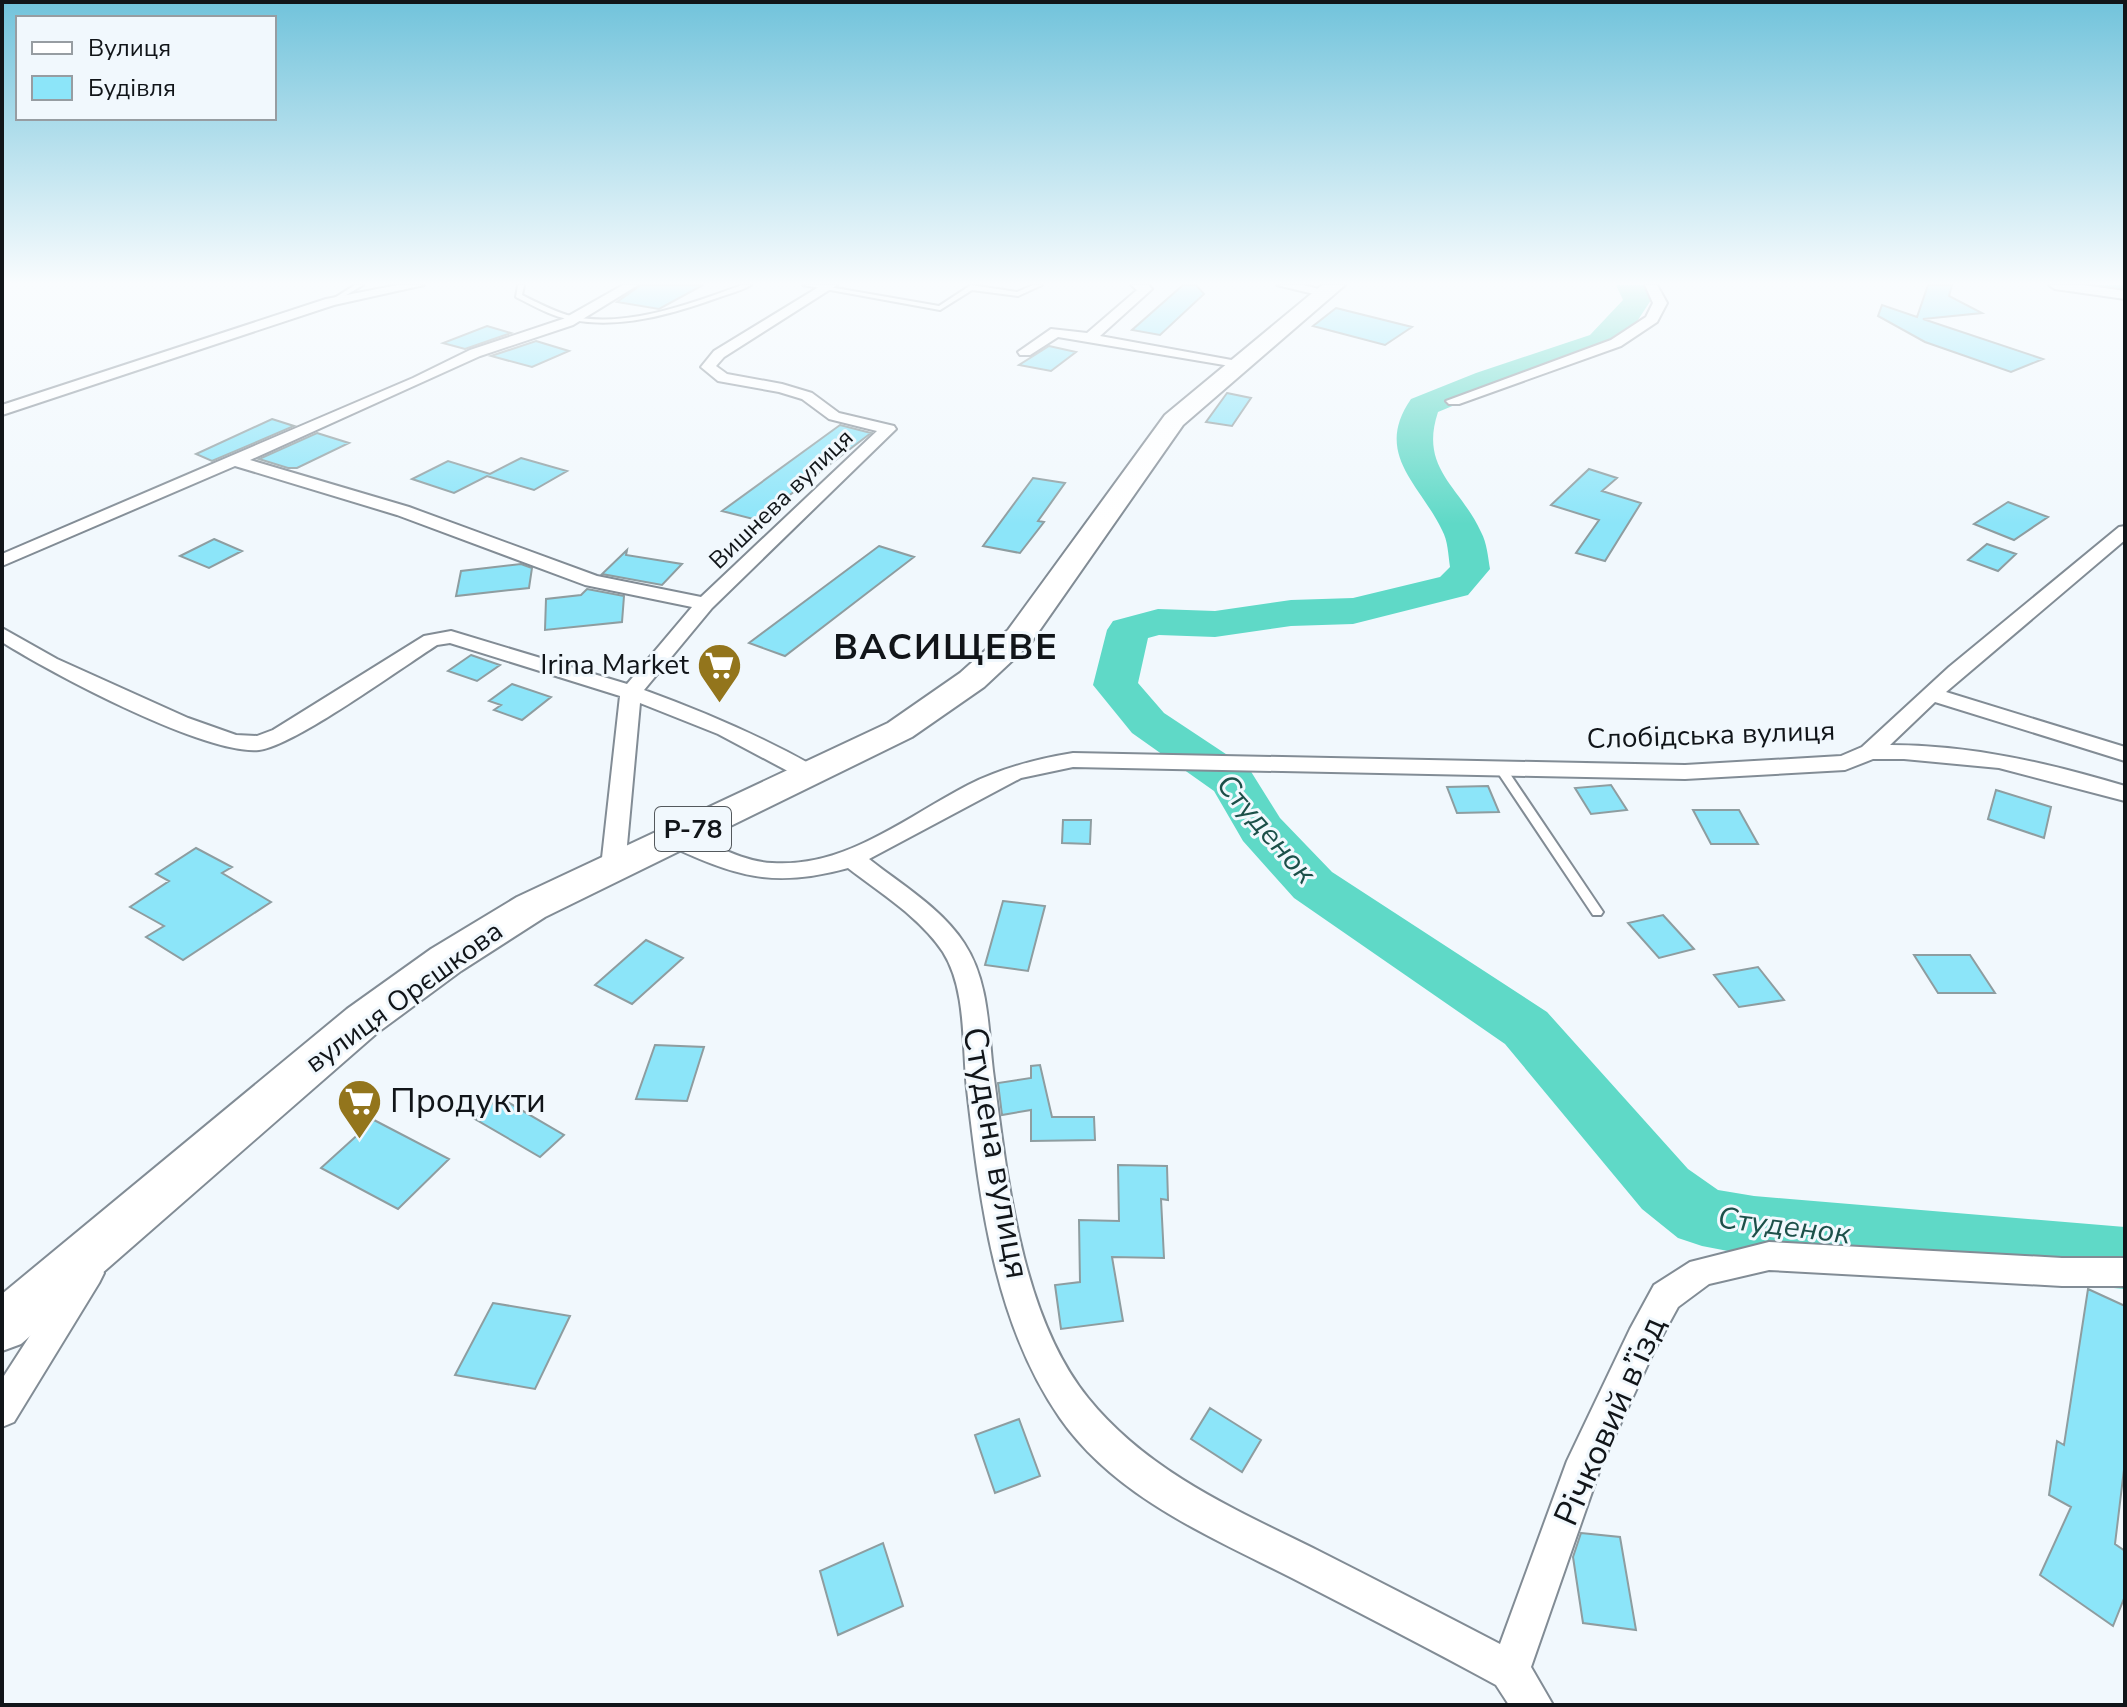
<svg xmlns="http://www.w3.org/2000/svg" width="2127" height="1707" viewBox="0 0 2127 1707" font-family="'Nunito Sans',sans-serif">
  <style>
    .lines { fill: none; stroke-linecap: round; stroke-linejoin: round }
    .river { fill: #5fd9c7; fill-rule: evenodd }
    .building { fill: #8ce5f9; stroke: #8e9da0; stroke-width: 2 }
    .lane-casing { stroke: #828c95; stroke-width: 4 }
    .street-casing { stroke: #828c95; stroke-width: 4 }
    .primary-casing { stroke: #828c95; stroke-width: 4 }
    .lane { fill: #fff; fill-rule: evenodd }
    .street { fill: #fff; fill-rule: evenodd }
    .primary { fill: #fff; fill-rule: evenodd }
    .labels { text-anchor: middle; dominant-baseline: central; stroke-width: 6; stroke-linejoin: round; paint-order: stroke }
    .far-street-label { font-size: 24px; fill: #111519; stroke: #f1f8fd }
    .shield { fill: #f1f8fd; stroke: #54595d; stroke-width: 2 }
    .shield-label { font-size: 26px; font-weight: bold; fill: #111519 }
    .poi-label { font-size: 28px; fill: #111519; stroke: #f1f8fd; text-anchor: end }
    .street-label { font-size: 28px; fill: #111519; stroke: #f1f8fd }
    .water-label { font-size: 30px; font-style: italic; fill: #1c5049; stroke: #f1f8fd }
    .near-poi-label { font-size: 34px; fill: #111519; stroke: #f1f8fd; text-anchor: start }
    .near-street-label { font-size: 34px; fill: #111519; stroke: #f1f8fd }
    .district-label { font-size: 36px; font-weight: bold; letter-spacing: 2px; fill: #111519; stroke: #f1f8fd }
  </style>
  <rect width="100%" height="100%" fill="#f1f8fd"/>
  <g class="lines">
    <path class="river" d="M 1616,285 L 1644,285 L 1651,300 L 1636,323 L 1612,347 L 1498,387 L 1438,412 C 1419,469 1460,486 1481,532 C 1487,543 1488,557 1490,569 L 1468,595 L 1353,624 L 1291,626 L 1215,637 L 1159,635 L 1148,638 L 1138,683 L 1164,713 L 1250,770 L 1280,818 L 1332,872 L 1547,1012 L 1688,1169 L 1718,1190 L 1754,1196 L 2125,1227 L 2125,1289 L 1754,1256 L 1702,1246 L 1678,1238 L 1642,1209 L 1505,1044 L 1294,898 L 1243,841 L 1214,791 L 1132,733 L 1093,685 L 1107,630 L 1113,621 L 1158,609 L 1215,611 L 1291,600 L 1353,598 L 1440,577 L 1450,567 C 1448,554 1448,541 1442,530 C 1420,484 1373,454 1411,399 L 1476,373 L 1590,335 L 1623,300 Z
      M 2078,285 L 2125,285 L 2125,297 L 2082,291 Z"/>
  </g>
  <path class="building" d="M 641,285 L 703,285 L 659,309 L 617,302 Z
    M 1183,285 L 1196,285 L 1204,294 L 1160,335 L 1132,330 Z
    M 1928,285 L 1952,285 L 1949,296 L 1982,313 L 1923,319 L 2043,359 L 2011,372 L 1925,342 L 1878,316 L 1882,305 L 1917,317 Z
    M 1336,308 L 1412,327 L 1385,345 L 1313,326 Z
    M 487,326 L 511,333 L 465,349 L 443,343 Z
    M 536,341 L 569,351 L 532,367 L 491,356 Z
    M 1049,346 L 1076,352 L 1051,371 L 1019,365 Z
    M 1227,393 L 1251,398 L 1232,426 L 1206,422 Z
    M 272,419 L 294,426 L 212,461 L 196,454 Z
    M 840,425 L 871,433 L 757,520 L 722,511 Z
    M 317,433 L 349,443 L 297,468 L 288,468 L 259,459 Z
    M 521,458 L 567,471 L 534,490 L 487,476 L 454,493 L 412,479 L 448,461 L 490,474 Z
    M 1589,469 L 1617,478 L 1602,491 L 1641,503 L 1605,561 L 1576,553 L 1599,520 L 1551,505 Z
    M 1033,478 L 1065,483 L 1038,521 L 1044,522 L 1020,553 L 983,546 Z
    M 2008,502 L 2048,517 L 2014,540 L 1974,524 Z
    M 214,539 L 242,551 L 209,568 L 180,556 Z
    M 1987,544 L 2016,554 L 1998,571 L 1968,560 Z
    M 879,546 L 914,557 L 785,656 L 749,643 Z
    M 627,550 L 626,555 L 682,564 L 662,585 L 602,574 Z
    M 521,564 L 532,568 L 529,588 L 456,596 L 461,571 Z
    M 587,589 L 624,596 L 622,622 L 545,630 L 546,599 L 581,595 Z
    M 471,655 L 500,665 L 477,681 L 448,671 Z
    M 512,684 L 551,697 L 522,720 L 494,710 L 501,705 L 489,701 Z
    M 1611,785 L 1627,810 L 1591,814 L 1575,788 Z
    M 1488,786 L 1499,812 L 1457,813 L 1447,787 Z
    M 1996,790 L 2051,807 L 2044,838 L 1988,819 Z
    M 1693,810 L 1739,810 L 1758,844 L 1711,844 Z
    M 1063,820 L 1091,820 L 1090,844 L 1062,843 Z
    M 196,848 L 232,867 L 222,873 L 271,902 L 183,960 L 146,937 L 164,926 L 130,907 L 169,881 L 156,874 Z
    M 1003,901 L 1045,906 L 1028,971 L 985,965 Z
    M 1663,915 L 1694,949 L 1659,958 L 1628,923 Z
    M 646,940 L 683,958 L 632,1004 L 595,985 Z
    M 1914,955 L 1970,955 L 1995,993 L 1938,993 Z
    M 1758,967 L 1784,1000 L 1739,1007 L 1714,975 Z
    M 655,1045 L 704,1047 L 687,1101 L 636,1099 Z
    M 1040,1065 L 1052,1117 L 1094,1117 L 1095,1140 L 1031,1141 L 1031,1110 L 1002,1115 L 998,1083 L 1031,1078 L 1031,1066 Z
    M 499,1097 L 564,1135 L 540,1157 L 475,1119 Z
    M 374,1120 L 449,1159 L 398,1209 L 321,1168 Z
    M 1118,1165 L 1167,1166 L 1168,1200 L 1161,1199 L 1164,1258 L 1112,1257 L 1123,1321 L 1061,1329 L 1055,1285 L 1080,1282 L 1079,1220 L 1119,1221 Z
    M 2088,1289 L 2125,1306 L 2125,1461 L 2115,1544 L 2125,1551 L 2125,1596 L 2113,1626 L 2040,1575 L 2071,1507 L 2049,1495 L 2057,1441 L 2064,1445 Z
    M 493,1303 L 570,1316 L 535,1389 L 455,1375 Z
    M 1210,1408 L 1261,1440 L 1242,1472 L 1191,1439 Z
    M 1019,1419 L 1040,1476 L 995,1493 L 975,1435 Z
    M 1581,1533 L 1620,1537 L 1636,1630 L 1583,1623 L 1573,1557 Z
    M 883,1543 L 903,1606 L 838,1635 L 820,1571 Z"/>
  <g class="lines">
    <defs>
      <path id="lane" d="M 355,285 L 363,285 L 333,303 L 328,302 Z
        M 518,285 L 524,285 L 522,295 C 536,302 551,310 567,315 C 622,330 690,304 742,285 L 751,285 C 741,291 728,294 717,298 C 672,314 621,329 573,320 C 552,317 534,306 516,297 Z
        M 803,285 L 818,285 L 939,306 L 971,285 L 1017,292 L 1033,285 L 1042,285 L 1018,296 L 972,290 L 940,310 Z
        M 1500,764 L 1504,765 L 1601,909 L 1603,912 L 1601,915 L 1593,915 L 1494,767 Z"/>
      <path id="street" d="M 398,285 L 424,285 L 334,305 L 2,415 L 2,405 L 326,299 Z
        M 623,285 L 638,285 L 573,325 L 480,356 L 250,460 L 409,507 L 597,576 L 701,597 L 877,431 L 829,419 L 802,399 L 779,392 L 718,381 L 701,367 L 714,351 L 822,285 L 837,285 L 724,357 L 716,366 L 727,374 L 782,384 L 812,393 L 839,413 L 894,426 L 896,429 L 712,608 L 644,690 C 704,712 761,736 817,768 L 820,773 L 817,778 L 801,778 L 718,734 L 640,703 L 625,867 L 622,873 L 613,875 L 604,873 L 601,867 L 620,696 L 450,643 L 437,645 C 401,668 294,746 259,750 C 205,755 51,673 2,642 L 2,628 L 57,659 L 188,718 L 236,735 L 257,736 L 273,730 L 424,636 L 451,631 L 627,684 L 692,607 L 585,585 L 397,515 L 235,466 L 2,566 L 2,554 L 413,378 L 470,350 L 563,319 Z
        M 1131,285 L 1148,285 L 1152,289 L 1100,336 L 1237,361 L 1242,362 L 1242,368 L 1058,337 L 1030,355 L 1020,355 L 1018,352 L 1051,329 L 1087,333 L 1137,290 Z
        M 1277,285 L 1304,285 L 1333,293 L 1326,297 Z
        M 1645,285 L 1657,285 L 1667,303 L 1657,322 L 1621,346 L 1459,404 L 1449,404 L 1446,401 L 1611,340 L 1646,317 L 1653,303 Z
        M 2049,285 L 2083,285 L 2125,291 L 2125,299 L 2055,289 Z
        M 2125,526 L 2125,540 L 1946,692 L 2125,747 L 2125,761 L 1935,702 L 1890,745 C 1970,745 2049,763 2125,786 L 2125,801 L 1999,768 L 1904,759 L 1873,759 L 1845,770 L 1685,779 L 1073,767 L 1021,778 L 869,859 C 902,885 941,908 964,943 C 989,981 988,1028 993,1071 C 1007,1175 1020,1314 1088,1398 C 1148,1472 1234,1509 1317,1550 C 1378,1581 1439,1612 1500,1644 L 1567,1461 L 1630,1329 L 1654,1285 L 1690,1262 L 1769,1242 L 2062,1258 L 2125,1258 L 2125,1286 L 2062,1286 L 1769,1270 L 1709,1284 L 1678,1307 L 1654,1351 L 1601,1466 L 1531,1667 L 1553,1705 L 1509,1705 L 1496,1685 C 1428,1648 1360,1613 1292,1578 C 1209,1536 1115,1497 1060,1418 C 994,1323 980,1201 967,1089 C 962,1046 967,990 943,952 C 920,917 880,893 848,868 C 772,889 735,876 666,844 L 662,838 L 666,832 L 674,830 C 708,839 736,861 772,863 C 846,868 906,817 968,785 C 1002,768 1036,759 1073,753 L 1685,765 L 1841,756 L 1862,747 L 1949,667 L 2119,527 Z
        M 88,1259 L 99,1263 L 104,1273 L 99,1283 L 14,1422 L 2,1427 L 2,1379 L 77,1263 Z"/>
      <path id="primary" d="M 1322,285 L 1345,285 L 1183,425 L 1030,644 L 984,687 L 912,737 L 545,917 L 461,971 L 377,1033 L 21,1344 L 2,1351 L 2,1294 L 347,1009 L 431,949 L 517,897 L 888,723 L 960,673 L 1008,630 L 1165,415 Z"/>
    </defs>
    <use href="#lane" class="lane-casing"/>
    <use href="#street" class="street-casing"/>
    <use href="#primary" class="primary-casing"/>
    <use href="#lane" class="lane"/>
    <use href="#street" class="street"/>
    <use href="#primary" class="primary"/>
  </g>
  <linearGradient id="sky" x2="0" y2="1"><stop stop-color="#71c3db"/><stop offset="0.54" stop-color="#f9fcfe"/><stop offset="1" stop-color="#f9fcfe" stop-opacity="0"/></linearGradient>
  <rect width="2127" height="524" fill="url(#sky)"/>
  <defs>
    <symbol id="supermarket-pin" viewBox="-11 -11 22 30"><path d="M0 17L-7.5 6A9.5 9.5 0 1 1 7.5 6Z" fill="#93751c" stroke="#f1f8fd"/><path d="M-6-5.5h2.5l.6 2H6L4.5 2H-2.5L-4.4-4H-6ZM-1.5 3.2a1.3 1.3 0 1 0 .1 0ZM3 3.2a1.3 1.3 0 1 0 .1 0Z" fill="#fff"/></symbol>
  </defs>
  <g fill-rule="evenodd">
    <use href="#supermarket-pin" x="694" y="640" width="51" height="69"/>
    <use href="#supermarket-pin" x="334" y="1076" width="51" height="69"/>
  </g>
  <g class="labels">
    <g class="far-street-label">
      <text transform="translate(781 499) rotate(-44)">Вишнева вулиця</text>
    </g>
    <rect class="shield" x="655" y="807" width="76" height="44" rx="6"/>
    <g class="shield-label">
      <text x="693" y="829">Р-78</text>
    </g>
    <g class="poi-label">
      <text x="689" y="665">Irina Market</text>
    </g>
    <g class="street-label">
      <text transform="translate(1711 735) rotate(-2)">Слобідська вулиця</text>
      <text transform="translate(404 997) rotate(-36)">вулиця Орєшкова</text>
    </g>
    <g class="water-label">
      <text transform="translate(1266 829) rotate(49)">Студенок</text>
      <text transform="translate(1784 1226) rotate(7)">Студенок</text>
    </g>
    <g class="near-poi-label">
      <text x="390" y="1101">Продукти</text>
    </g>
    <g class="near-street-label">
      <text transform="translate(996 1153) rotate(80)">Студена вулиця</text>
      <text transform="translate(1610 1421) rotate(-66)">Річковий в’їзд</text>
    </g>
    <g class="district-label">
      <text x="946" y="647">ВАСИЩЕВЕ</text>
    </g>
  </g>
  <rect width="2127" height="1707" fill="none" stroke="#111519" stroke-width="8"/>
  <rect x="16" y="16" width="260" height="104" fill="#f1f8fd" stroke="#979da2" stroke-width="2"/>
  <rect x="32" y="42" width="40" height="12" fill="#ffffff" stroke="#979da2" stroke-width="2"/>
  <text x="88" y="56" font-size="24" fill="#111519">Вулиця</text>
  <rect x="32" y="76" width="40" height="24" fill="#8ce5f9" stroke="#979da2" stroke-width="2"/>
  <text x="88" y="96" font-size="24" fill="#111519">Будівля</text>
</svg>
